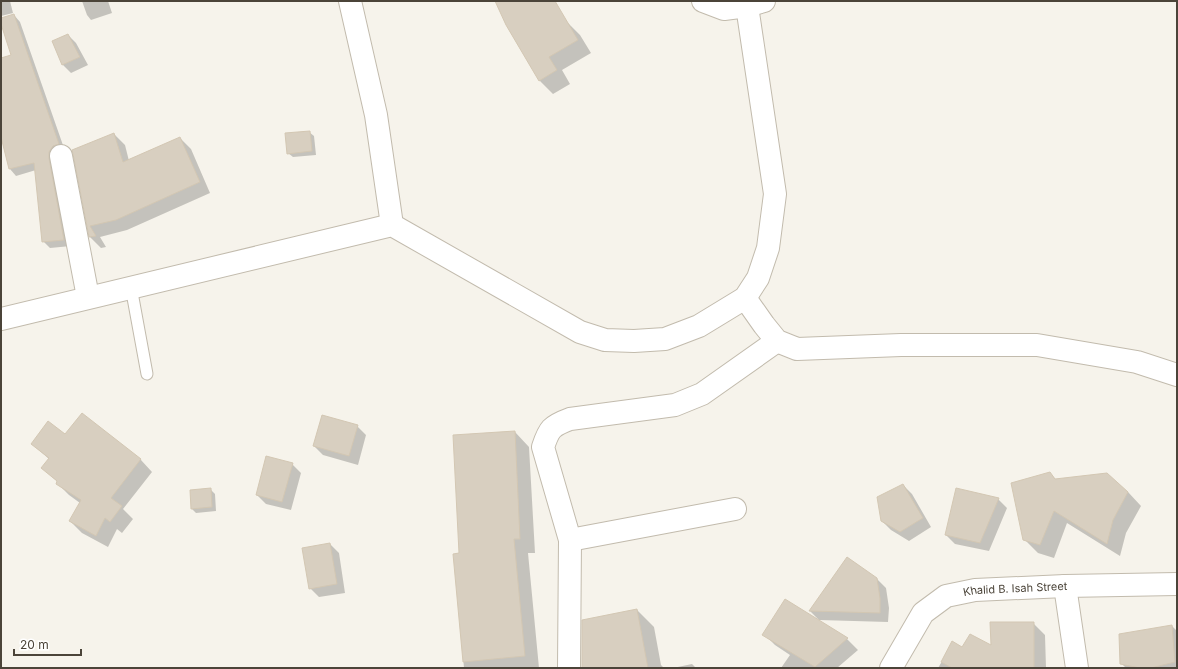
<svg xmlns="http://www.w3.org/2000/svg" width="1178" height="669" viewBox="0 0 1178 669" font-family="Inter,sans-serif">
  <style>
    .shadow { fill: #0003 }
    .building { fill: #d8cfc0; stroke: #d3c7b3 }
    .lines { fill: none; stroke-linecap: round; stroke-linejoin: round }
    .lane-casing { stroke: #c2bbad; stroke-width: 13 }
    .street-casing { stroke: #c2bbad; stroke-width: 24 }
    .lane { stroke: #fff; stroke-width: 11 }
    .street { stroke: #fff; stroke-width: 22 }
    .labels { text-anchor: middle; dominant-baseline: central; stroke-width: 4; stroke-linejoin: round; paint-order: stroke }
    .street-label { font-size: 11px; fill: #4b4439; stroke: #fff }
  </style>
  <rect width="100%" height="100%" fill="#f6f3eb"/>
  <path class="shadow" d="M 1,1 L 10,1 L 13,13 L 1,16 Z
    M 82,1 L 108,1 L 112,13 L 91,20 L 87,15 Z
    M 496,1 L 551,1 L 567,22 L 580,35 L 591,53 L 562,70 L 570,84 L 553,94 L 540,81 L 507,25 Z
    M 14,15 L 20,22 L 65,151 L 71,246 L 50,248 L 43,241 L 36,170 L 16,176 L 10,169 L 1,136 L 1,59 L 12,56 L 1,19 Z
    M 68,35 L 76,43 L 88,65 L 71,73 L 63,65 L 53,42 Z
    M 309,132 L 314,136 L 316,155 L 293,157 L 288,153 Z
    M 114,134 L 125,145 L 129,161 L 180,138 L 191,149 L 210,193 L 127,230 L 100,237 L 106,247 L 101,248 L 90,237 L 74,153 Z
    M 82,414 L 141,460 L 152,472 L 123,509 L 133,519 L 122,533 L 117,529 L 108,547 L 82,533 L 70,521 L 80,503 L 69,495 L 57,483 L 58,482 L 42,468 L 49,459 L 32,444 L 65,436 Z
    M 357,426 L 366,435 L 358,465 L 323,455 L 314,446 Z
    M 515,432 L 529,447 L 535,553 L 528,553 L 539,668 L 464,668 L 454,555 L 460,554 Z
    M 292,464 L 301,473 L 291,510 L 266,504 L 257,495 Z
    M 1050,473 L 1056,480 L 1128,492 L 1141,506 L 1126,533 L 1120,556 L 1067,523 L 1054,558 L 1038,553 L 1024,539 Z
    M 903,485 L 912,494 L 931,527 L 909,541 L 891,530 L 882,521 Z
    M 211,490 L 215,494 L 216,511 L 196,513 L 192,509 Z
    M 998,499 L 1007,508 L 989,551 L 955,544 L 946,535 Z
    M 330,544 L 339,553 L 345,593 L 319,597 L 310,588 Z
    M 848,558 L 877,579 L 886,588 L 889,608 L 888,622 L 819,620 L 810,611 Z
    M 637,610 L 654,627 L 661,665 L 664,668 L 583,668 Z
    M 1033,623 L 1045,635 L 1046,668 L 938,668 L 953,643 L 963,648 L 992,647 Z
    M 1172,626 L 1177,631 L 1177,668 L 1126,668 L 1121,663 L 1120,635 Z
    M 764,634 L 847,639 L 858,650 L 837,668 L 781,668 L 790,655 L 775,645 Z
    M 692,664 L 696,668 L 673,668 Z"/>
  <path class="building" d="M 495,1 L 555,1 L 578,40 L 549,57 L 557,70 L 539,81 L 506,25 Z
    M 14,14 L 59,144 L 53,146 L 49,152 L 49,158 L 64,240 L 42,242 L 34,163 L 9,169 L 1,137 L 1,58 L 11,55 L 1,24 L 1,18 Z
    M 68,34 L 80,57 L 62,65 L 52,41 Z
    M 310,131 L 312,151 L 287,154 L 285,133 Z
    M 114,133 L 123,162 L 180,137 L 200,182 L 116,220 L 90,226 L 96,236 L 89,237 L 73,154 L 72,150 Z
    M 82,413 L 141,459 L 111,498 L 122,506 L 110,522 L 105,518 L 96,536 L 69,521 L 81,500 L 56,484 L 57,481 L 41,468 L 49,458 L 31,444 L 48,421 L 65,434 Z
    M 322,415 L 358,425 L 349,456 L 313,446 Z
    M 515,431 L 520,539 L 514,539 L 525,656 L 463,662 L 453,554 L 459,553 L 453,435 Z
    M 266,456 L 293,463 L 282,502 L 256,495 Z
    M 1050,472 L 1055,479 L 1107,473 L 1128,492 L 1113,520 L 1107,544 L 1054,511 L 1040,545 L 1023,540 L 1011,483 Z
    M 903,484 L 923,518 L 900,532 L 881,521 L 877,497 Z
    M 211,488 L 212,507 L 191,509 L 190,490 Z
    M 956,488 L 999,498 L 980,543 L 945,535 Z
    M 330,543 L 337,584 L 309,589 L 302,548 Z
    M 847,557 L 877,578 L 880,598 L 880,613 L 809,611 Z
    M 785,599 L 848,638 L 815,667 L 762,635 Z
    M 637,609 L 648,668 L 582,668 L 582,620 Z
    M 990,622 L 1034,622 L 1034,668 L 952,668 L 941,662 L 952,641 L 962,647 L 970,634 L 991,645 Z
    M 1172,625 L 1175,662 L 1151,668 L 1140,668 L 1120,664 L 1119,634 Z"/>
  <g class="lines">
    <defs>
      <path id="lane" d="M 131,287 L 147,374"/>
      <g id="street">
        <path d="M 350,1 L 376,115 L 392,225"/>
        <path d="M 703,1 L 724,9 L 747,6 L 764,1"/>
        <path d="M 61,156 L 88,297"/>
        <path d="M 745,298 L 764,325 L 777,341 L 797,349 L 901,345 L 1037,345 L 1137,362 L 1177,375"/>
        <path d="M 1,319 L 392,225 L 580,332 L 605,340 L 634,341 L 665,339 L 699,326 L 745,298 L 758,278 L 768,248 L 775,194 L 747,6"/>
        <path d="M 570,540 L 735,509"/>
        <path d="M 1065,586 L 1077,668"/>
        <path d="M 569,668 L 570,540 L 543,447 C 549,429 551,426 570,419 L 675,405 L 702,394 L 777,341"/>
        <path id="s1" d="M 891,668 L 923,613 L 946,596 L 975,590 L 1065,586 L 1177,584"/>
      </g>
    </defs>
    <use href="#lane" class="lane-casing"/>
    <use href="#street" class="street-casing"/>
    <use href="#lane" class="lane"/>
    <use href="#street" class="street"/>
  </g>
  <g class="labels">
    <g class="street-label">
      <text stroke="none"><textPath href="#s1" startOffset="162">Khalid B. Isah Street</textPath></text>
    </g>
  </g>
  <rect width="1178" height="669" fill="none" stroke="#4b4439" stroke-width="4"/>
  <path d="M14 649v6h67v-6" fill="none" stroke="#4b4439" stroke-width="2"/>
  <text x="20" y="649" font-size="12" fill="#4b4439" stroke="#ffffff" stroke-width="3" paint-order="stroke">20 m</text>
</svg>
